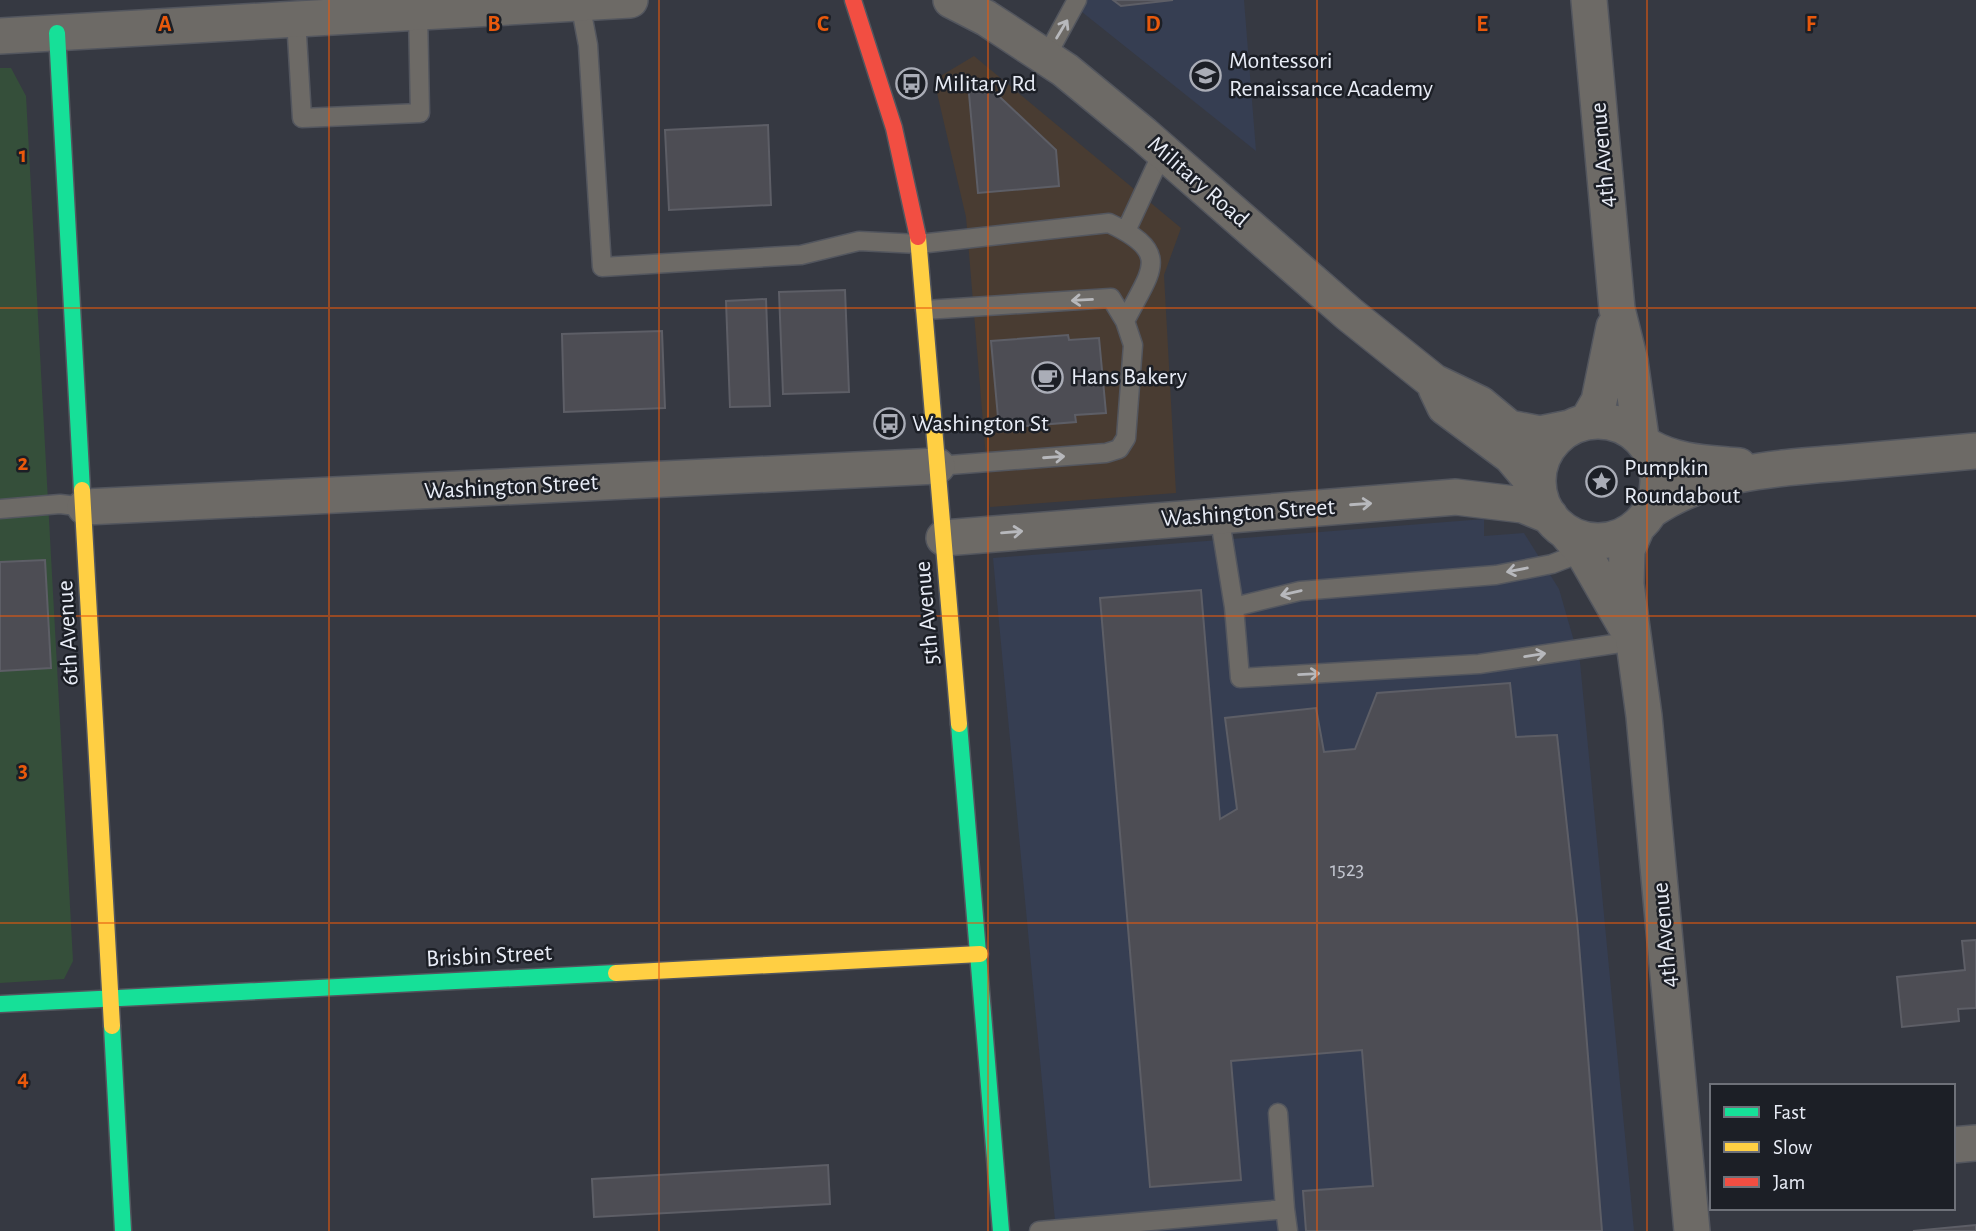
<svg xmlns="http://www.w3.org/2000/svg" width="1976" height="1231" viewBox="0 0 1976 1231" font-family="'Alegreya Sans',sans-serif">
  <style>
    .commercial { fill: #493c32 }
    .built { fill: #363e52 }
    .green { fill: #354f3a }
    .building { fill: #4d4d54; stroke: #5d5e66; stroke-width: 2 }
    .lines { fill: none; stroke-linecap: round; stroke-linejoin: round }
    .lane-casing { stroke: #53565e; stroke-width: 21 }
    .street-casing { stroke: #53565e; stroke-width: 38 }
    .fast-casing { stroke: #53565e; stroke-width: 19 }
    .slow-casing { stroke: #53565e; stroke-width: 19 }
    .jam-casing { stroke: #53565e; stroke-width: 19 }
    .lane { stroke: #6d6a66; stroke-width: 18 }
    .street { stroke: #6d6a66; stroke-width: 35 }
    .fast { stroke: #16e098; stroke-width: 16 }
    .slow { stroke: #ffcf43; stroke-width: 16 }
    .jam { stroke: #f24e42; stroke-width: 16 }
    .oneway { stroke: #b7b8bc }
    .grid { fill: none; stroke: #e8590c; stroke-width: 2; stroke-opacity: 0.55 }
    .labels { text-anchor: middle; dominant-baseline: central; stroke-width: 5; stroke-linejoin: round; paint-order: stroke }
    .number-label { font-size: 21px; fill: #c1c4ce }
    .poi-label { font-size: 24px; fill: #e8ecf6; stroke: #1c1f26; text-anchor: start }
    .street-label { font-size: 24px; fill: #e8ecf6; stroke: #1c1f26 }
    .grid-label { font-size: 23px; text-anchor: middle; font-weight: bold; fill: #e8590c; stroke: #1c1f26; stroke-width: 5; stroke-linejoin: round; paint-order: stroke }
  </style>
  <rect width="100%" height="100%" fill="#363942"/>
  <path class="commercial" d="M 974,56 L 1181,228 L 1164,275 L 1176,493 L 990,507 L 966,217 L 934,80 Z"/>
  <path class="built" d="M 1067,0 L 1244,0 L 1256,151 Z
    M 1484,519 L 1484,536 L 1524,533 L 1559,589 L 1580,662 L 1634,1231 L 1056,1231 L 993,558 Z"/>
  <path class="green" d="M 0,68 L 11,68 L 26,96 L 73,961 L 64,979 L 0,983 Z"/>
  <path class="building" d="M 1113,0 L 1173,0 L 1121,6 Z
    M 984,82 L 1056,150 L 1059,186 L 978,193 L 968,83 Z
    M 768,125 L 771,205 L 669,210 L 665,130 Z
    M 845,290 L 849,392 L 783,394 L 779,292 Z
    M 766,299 L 770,406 L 730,407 L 726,301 Z
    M 662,331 L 665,408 L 564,412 L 562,334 Z
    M 1068,335 L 1069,340 L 1099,338 L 1106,413 L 1075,415 L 1076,422 L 999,428 L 991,341 Z
    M 45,560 L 51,668 L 0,671 L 0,562 Z
    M 1201,590 L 1220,819 L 1237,809 L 1225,718 L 1316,708 L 1324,752 L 1355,749 L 1377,693 L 1510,683 L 1516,737 L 1557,735 L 1577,919 L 1602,1231 L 1306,1231 L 1303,1191 L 1373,1186 L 1362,1050 L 1231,1061 L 1241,1180 L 1150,1187 L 1100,598 Z
    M 1976,940 L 1976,1008 L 1958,1009 L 1959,1021 L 1902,1027 L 1897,977 L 1965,970 L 1962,941 Z
    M 828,1165 L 830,1204 L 594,1217 L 592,1179 Z
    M 1976,1225 L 1976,1231 L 1913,1231 Z"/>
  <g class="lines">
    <defs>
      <path id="lane" d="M 580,3 L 588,45 L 602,267 L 801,255 L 859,241 L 919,244 L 1109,223 C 1173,253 1151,270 1125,321
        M 296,19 L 302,118 L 420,113 L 418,12
        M 1046,57 L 1077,0
        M 1126,231 L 1163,151
        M 925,310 L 1111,298 L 1125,321 L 1133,345 L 1126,438 L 1119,449 L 1106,453 L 937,466
        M 0,509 L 60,504 L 85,507
        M 1219,514 L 1234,607
        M 1583,552 L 1552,564 L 1496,575 L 1300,591 L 1234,607 L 1240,678 L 1479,664 L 1634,641
        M 1285,1209 L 1288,1231
        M 1039,1231 L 1285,1209 L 1278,1113"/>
      <path id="street" d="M 951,0 L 986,18 L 1065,70 L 1144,135 L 1349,314 L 1434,382 L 1480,404 L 1509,428 L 1540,434 L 1570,428
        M 1589,0 L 1617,309 L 1630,361 L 1641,438
        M 0,36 L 630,0
        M 1436,388 L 1445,407 L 1511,456 L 1538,488
        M1538 481a60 60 0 1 1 120 0a60 60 0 1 1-120 0Z
        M 1587,422 L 1599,401 L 1614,327
        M 1649,447 C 1677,463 1708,463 1739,466
        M 85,507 L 937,466
        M 1650,511 C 1706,472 1775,468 1841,463 C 1886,459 1931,455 1976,451
        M 1637,527 L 1627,550 L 1626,584 L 1644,716 L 1692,1231
        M 1566,532 L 1583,552 L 1625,625
        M 944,538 L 1456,497 L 1523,505 L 1550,516
        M 1953,1145 L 1976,1143"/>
      <path id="fast" d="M 57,33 L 82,490
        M 959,724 L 1001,1231
        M 0,1004 L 616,973
        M 112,1026 L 123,1231"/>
      <path id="slow" d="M 918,237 L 959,724
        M 82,490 L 112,1026
        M 616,973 L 980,954"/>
      <path id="jam" d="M 853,0 L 894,128 L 918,237"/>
    </defs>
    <use href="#lane" class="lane-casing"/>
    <use href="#street" class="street-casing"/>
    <use href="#fast" class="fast-casing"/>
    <use href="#slow" class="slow-casing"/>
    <use href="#jam" class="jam-casing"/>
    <use href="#lane" class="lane"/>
    <use href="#street" class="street"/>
    <use href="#fast" class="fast"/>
    <use href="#slow" class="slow"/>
    <use href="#jam" class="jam"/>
  </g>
  <defs><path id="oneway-shaft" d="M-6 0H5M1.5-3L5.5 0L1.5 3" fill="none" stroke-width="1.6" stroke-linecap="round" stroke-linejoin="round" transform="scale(1.75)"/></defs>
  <g class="oneway">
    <use href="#oneway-shaft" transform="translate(1062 29) rotate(-59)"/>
    <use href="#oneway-shaft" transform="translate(1082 300) rotate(177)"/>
    <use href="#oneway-shaft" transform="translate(1054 457) rotate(-4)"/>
    <use href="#oneway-shaft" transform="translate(1361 504) rotate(-4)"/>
    <use href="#oneway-shaft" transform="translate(1012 532) rotate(-5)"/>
    <use href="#oneway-shaft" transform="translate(1517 570) rotate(169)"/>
    <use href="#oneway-shaft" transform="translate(1291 593) rotate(167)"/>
    <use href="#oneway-shaft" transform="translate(1535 655) rotate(-9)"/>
    <use href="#oneway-shaft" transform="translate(1309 674) rotate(-3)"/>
  </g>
  <path class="grid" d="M 329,0 L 329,1231M 659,0 L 659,1231M 988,0 L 988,1231M 1317,0 L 1317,1231M 1647,0 L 1647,1231M 0,308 L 1976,308M 0,616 L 1976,616M 0,923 L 1976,923"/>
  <defs>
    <symbol id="school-ring" viewBox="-11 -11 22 22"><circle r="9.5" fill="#1c1f26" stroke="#aaadb7" stroke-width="1.5"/><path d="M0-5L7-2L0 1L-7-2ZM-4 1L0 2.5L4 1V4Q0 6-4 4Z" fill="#aaadb7"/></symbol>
    <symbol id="bus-ring" viewBox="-11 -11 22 22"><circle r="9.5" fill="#1c1f26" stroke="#aaadb7" stroke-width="1.5"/><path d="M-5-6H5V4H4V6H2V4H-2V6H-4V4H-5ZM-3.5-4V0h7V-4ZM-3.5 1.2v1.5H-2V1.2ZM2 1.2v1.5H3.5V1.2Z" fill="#aaadb7"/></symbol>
    <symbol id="cafe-ring" viewBox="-11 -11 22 22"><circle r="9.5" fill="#1c1f26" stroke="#aaadb7" stroke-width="1.5"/><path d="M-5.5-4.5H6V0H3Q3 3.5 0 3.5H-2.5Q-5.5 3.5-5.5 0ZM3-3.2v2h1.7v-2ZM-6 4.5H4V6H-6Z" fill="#aaadb7"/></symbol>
    <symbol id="sight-ring" viewBox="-11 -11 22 22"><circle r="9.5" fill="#1c1f26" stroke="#aaadb7" stroke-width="1.5"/><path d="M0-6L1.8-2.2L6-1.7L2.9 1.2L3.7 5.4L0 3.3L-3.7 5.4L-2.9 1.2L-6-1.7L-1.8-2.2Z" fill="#aaadb7"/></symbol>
  </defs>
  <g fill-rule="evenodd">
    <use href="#school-ring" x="1188" y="58" width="35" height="35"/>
    <use href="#bus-ring" x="894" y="66" width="35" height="35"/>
    <use href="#cafe-ring" x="1030" y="360" width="35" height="35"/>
    <use href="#bus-ring" x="872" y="406" width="35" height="35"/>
    <use href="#sight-ring" x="1584" y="464" width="35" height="35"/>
  </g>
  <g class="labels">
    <g class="number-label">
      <text x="1347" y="869">1523</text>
    </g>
    <g class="poi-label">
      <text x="1229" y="61">Montessori<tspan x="1229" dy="28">Renaissance Academy</tspan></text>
      <text x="934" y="84">Military Rd</text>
      <text x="1071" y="377">Hans Bakery</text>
      <text x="912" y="424">Washington St</text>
      <text x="1624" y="468">Pumpkin<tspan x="1624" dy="28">Roundabout</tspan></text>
    </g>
    <g class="street-label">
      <text transform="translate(1603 155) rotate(-95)">4th Avenue</text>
      <text transform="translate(1198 182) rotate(41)">Military Road</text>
      <text transform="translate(511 487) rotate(-3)">Washington Street</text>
      <text transform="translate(1248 513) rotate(-4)">Washington Street</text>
      <text transform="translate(927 613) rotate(-95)">5th Avenue</text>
      <text transform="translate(68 633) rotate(-93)">6th Avenue</text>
      <text transform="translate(1665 935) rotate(-95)">4th Avenue</text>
      <text transform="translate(489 956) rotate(-3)">Brisbin Street</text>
    </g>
  </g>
  <g class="grid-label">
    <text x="165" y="31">A</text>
    <text x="494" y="31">B</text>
    <text x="823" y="31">C</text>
    <text x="1153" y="31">D</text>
    <text x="1482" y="31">E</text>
    <text x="1811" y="31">F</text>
    <text x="23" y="162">1</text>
    <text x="23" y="470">2</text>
    <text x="23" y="777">3</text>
    <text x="23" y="1085">4</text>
  </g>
  <rect x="1710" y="1084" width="245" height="126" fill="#1c1f26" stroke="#6e7179" stroke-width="2"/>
  <rect x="1724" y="1107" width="35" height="10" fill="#16e098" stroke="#6e7179" stroke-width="2"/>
  <text x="1773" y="1119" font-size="21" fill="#e8ecf6">Fast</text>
  <rect x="1724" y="1142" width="35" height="10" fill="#ffcf43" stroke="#6e7179" stroke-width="2"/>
  <text x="1773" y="1154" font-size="21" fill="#e8ecf6">Slow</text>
  <rect x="1724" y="1177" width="35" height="10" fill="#f24e42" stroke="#6e7179" stroke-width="2"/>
  <text x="1773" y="1189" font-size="21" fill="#e8ecf6">Jam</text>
</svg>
